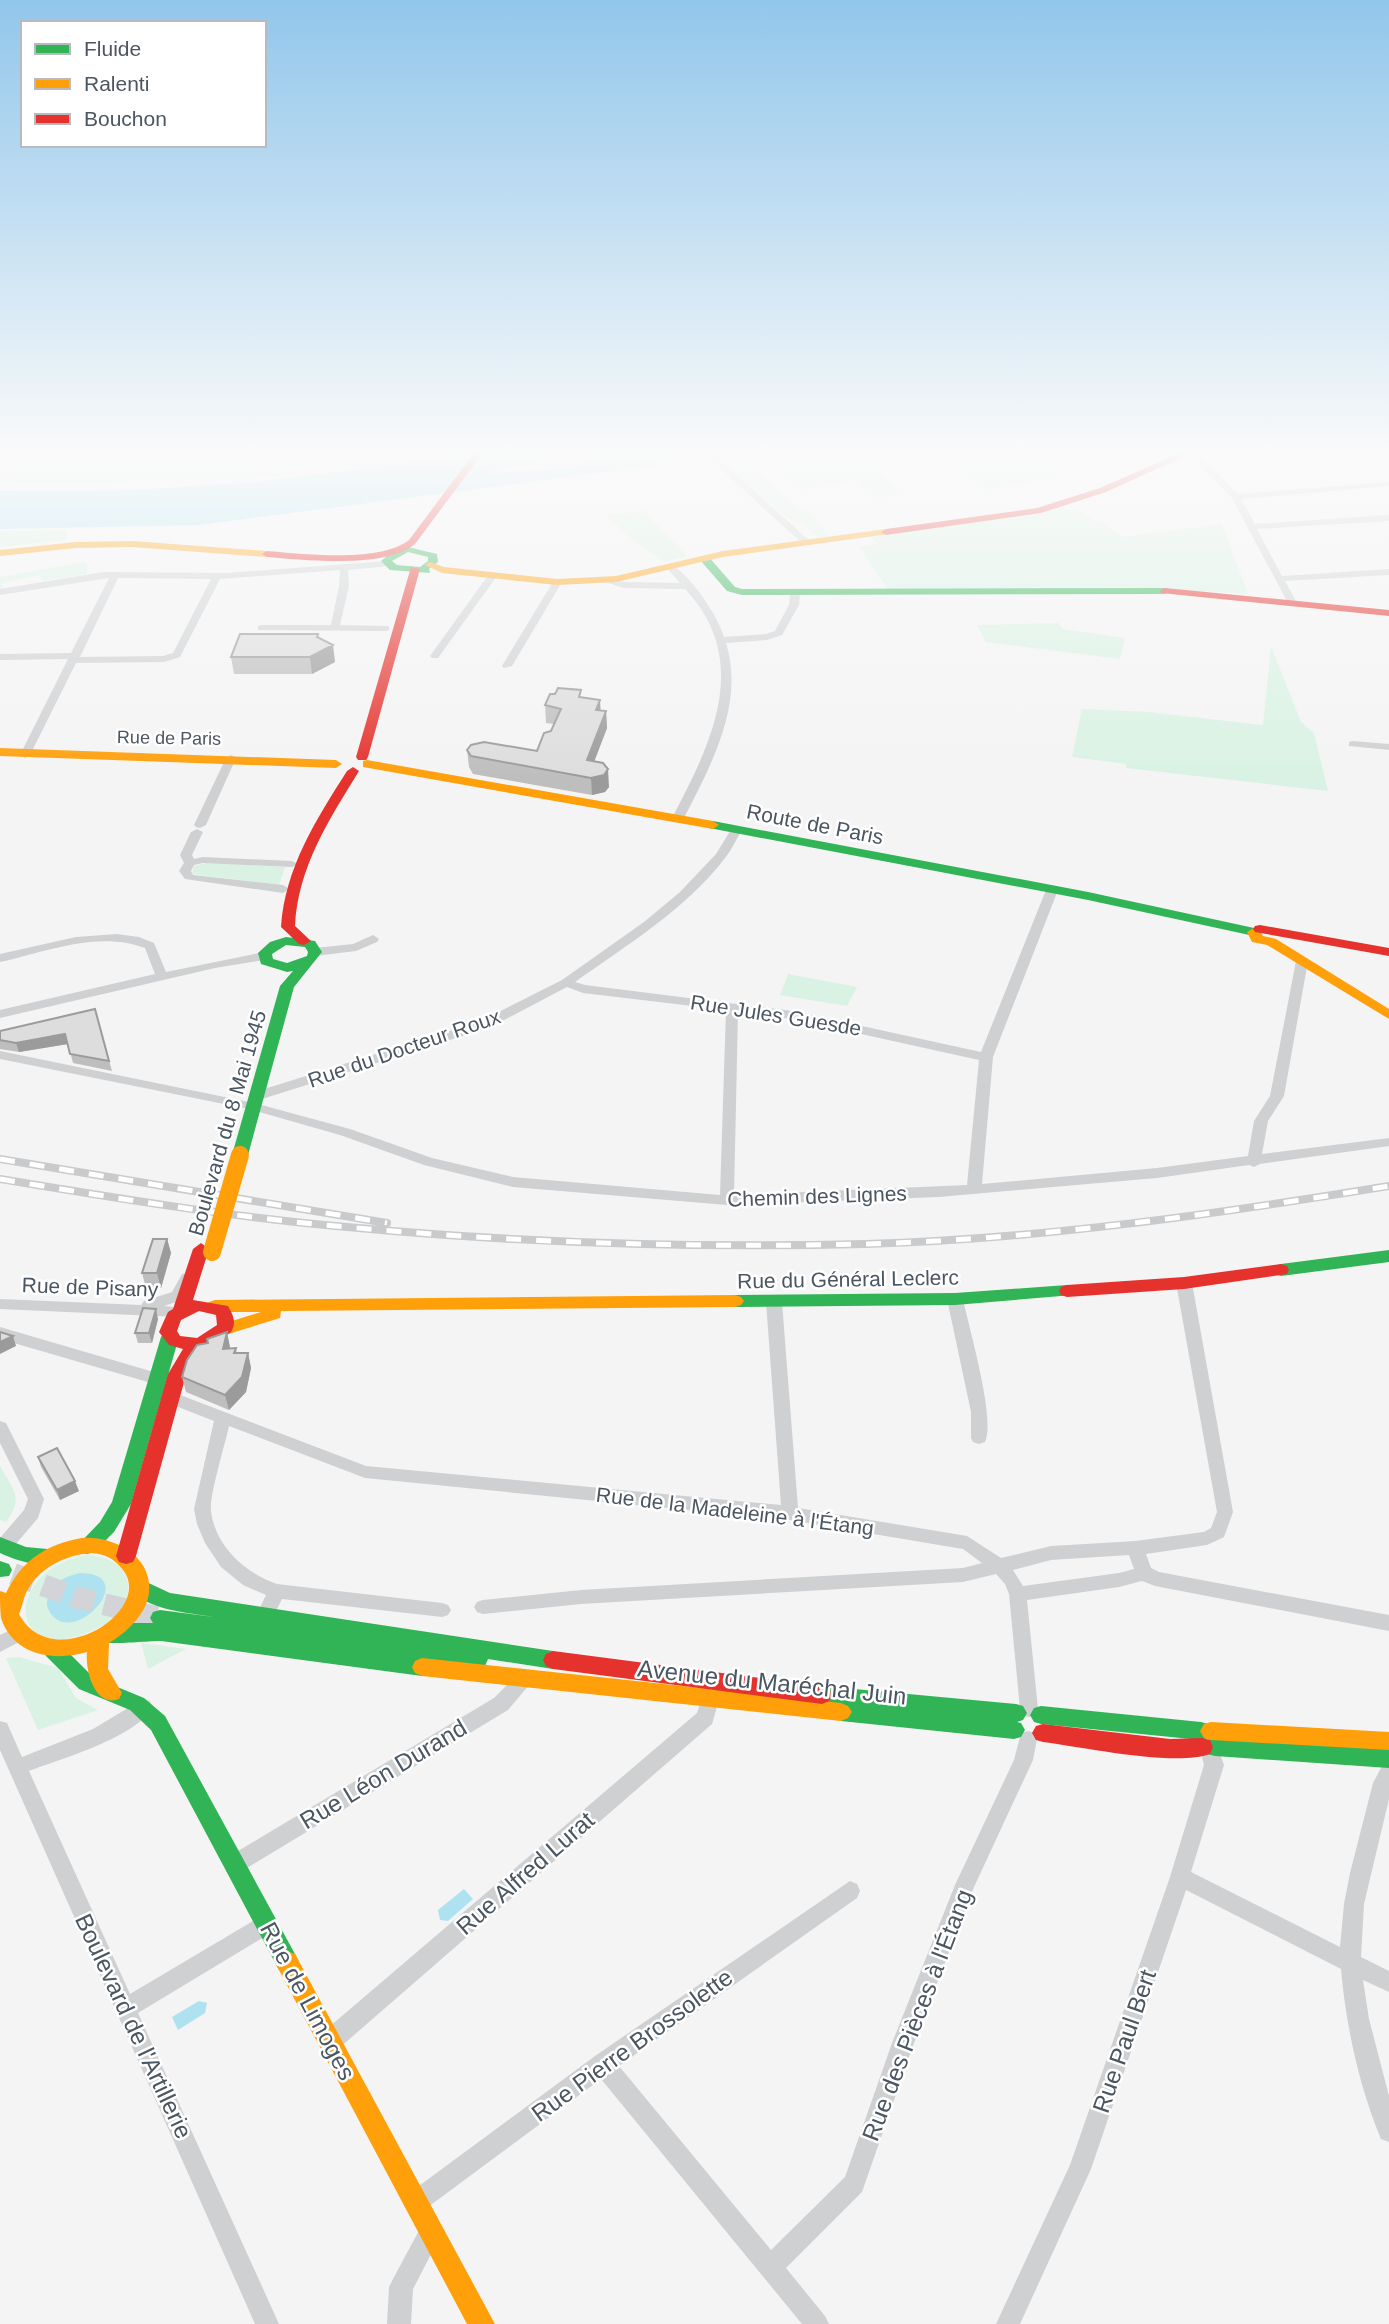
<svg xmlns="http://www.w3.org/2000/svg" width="1389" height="2324" viewBox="0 0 1389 2324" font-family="Helvetica,sans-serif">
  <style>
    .green { fill: #d9f2e3 }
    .sand { fill: #e7e6e1 }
    .water { fill: #aee2f0; fill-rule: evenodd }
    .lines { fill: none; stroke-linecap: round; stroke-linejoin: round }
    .secondary-tunnel { stroke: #d2d4d7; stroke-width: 22; stroke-dasharray: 22 10; stroke-linecap: butt }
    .street { fill: #ced0d2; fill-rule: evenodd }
    .fast { fill: #30b455; fill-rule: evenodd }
    .slow { fill: #ff9f0a; fill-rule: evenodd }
    .jam { fill: #e5322d; fill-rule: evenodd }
    .rail-casing { stroke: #c9cacc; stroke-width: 8 }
    .rail { stroke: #fff; stroke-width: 5; stroke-dasharray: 15; stroke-linecap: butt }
    .slow-bridge { stroke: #ff9f0a; stroke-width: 18 }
    .wall { fill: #bebebf }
    .shaded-wall { fill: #9b9b9b }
    .building { fill: #ddddde; stroke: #9b9b9b; stroke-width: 2 }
    .labels { text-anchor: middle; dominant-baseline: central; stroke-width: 5; stroke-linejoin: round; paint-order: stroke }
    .far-street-label { font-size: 18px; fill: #4a5661; stroke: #fff }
    .street-label { font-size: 21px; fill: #4a5661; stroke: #fff }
    .near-street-label { font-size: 24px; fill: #4a5661; stroke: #fff }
  </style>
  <rect width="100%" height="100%" fill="#f4f4f4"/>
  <path class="green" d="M 108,453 L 425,453 L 407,460 L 274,476 L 0,487 L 0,468 L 107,458 Z
    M 710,453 L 735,453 L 803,511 L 808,511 L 830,536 L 819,538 L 799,521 L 792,522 Z
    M 754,453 L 900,453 L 907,458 L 869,465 L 907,494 L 878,498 L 856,480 L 801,490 Z
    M 935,453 L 1136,453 L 1121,460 L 1055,471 L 1062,476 L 984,490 Z
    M 1063,508 L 1071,512 L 1078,510 L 1098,522 L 1103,521 L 1122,537 L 1222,524 L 1248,594 L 1121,587 L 888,589 L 858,546 L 877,544 L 871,537 Z
    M 643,510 L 687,556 L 665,562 L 639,545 L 606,516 Z
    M 67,530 L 67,540 L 0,547 L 0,531 Z
    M 83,562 L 87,564 L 87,574 L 42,581 L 40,575 L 1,583 L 3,588 L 0,589 L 0,577 Z
    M 1059,623 L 1062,629 L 1125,638 L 1120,659 L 986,642 L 977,625 Z
    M 1271,646 L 1301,722 L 1314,733 L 1328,791 L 1126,768 L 1126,764 L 1072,757 L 1082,709 L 1148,712 L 1263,725 Z
    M 207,863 L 285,867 L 279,885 L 192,874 L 194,866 Z
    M 788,974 L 857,987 L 847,1006 L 780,995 Z
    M 0,1466 C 14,1491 24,1497 6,1522 L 0,1520 Z
    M 85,1555 C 106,1555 131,1566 128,1591 C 125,1610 111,1622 94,1630 C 9,1669 0,1573 85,1555 Z
    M 141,1643 L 186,1649 L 148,1669 Z
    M 19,1657 L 58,1668 L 76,1698 L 98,1710 L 38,1730 L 6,1658 Z"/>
  <path class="sand" d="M 0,453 L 87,453 L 88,459 L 0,467 Z"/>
  <path class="water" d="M 484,453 L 680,453 L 668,462 L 648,467 L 198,525 L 0,529 L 0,491 L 134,490 L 255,482 ZM 613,454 L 564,468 L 484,474 L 516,466 Z
    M 81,1573 C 145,1574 66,1657 47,1606 C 46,1586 63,1576 81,1573 Z
    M 464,1889 L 473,1899 L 448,1921 L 440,1920 L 438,1910 Z
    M 199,2001 L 207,2003 L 205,2013 L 178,2030 L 172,2017 Z"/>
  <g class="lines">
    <path class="secondary-tunnel" d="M 13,1574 L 75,1597 L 160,1618"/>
    <path class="street" d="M 703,453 L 712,453 L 810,541 L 810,545 L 804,545 Z
      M 1187,453 L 1196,453 L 1238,494 L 1389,482 L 1389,486 L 1241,499 L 1255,524 L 1389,515 L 1389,521 L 1257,529 L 1282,576 L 1389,569 L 1389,575 L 1285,581 L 1296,601 L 1288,603 L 1232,498 Z
      M 387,561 L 390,562 L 390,566 L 348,570 L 349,586 L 340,625 L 389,626 L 389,630 L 386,631 L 258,630 L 258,626 L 261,625 L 331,625 L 339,586 L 340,570 L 220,579 L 180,657 L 164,662 L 76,663 L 30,755 L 25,758 L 20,755 L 68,659 L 0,660 L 0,654 L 71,653 L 109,578 L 0,595 L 0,589 L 103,572 L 226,573 ZM 118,578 L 211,579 L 173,653 L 163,656 L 80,657 Z
      M 669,563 C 690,574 717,614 724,637 L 766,634 L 775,631 L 789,605 L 790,593 L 795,590 L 800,593 L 799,605 L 782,635 L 767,640 L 726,643 C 745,704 711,765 684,818 L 678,821 L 672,818 C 711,744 753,661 685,589 L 623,588 L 600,580 L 605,577 L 623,582 L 680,583 L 665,566 Z
      M 489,574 L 497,576 L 438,658 L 432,658 L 430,656 Z
      M 554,580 L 562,582 L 512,666 L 504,668 L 502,666 Z
      M 1353,741 L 1389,744 L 1389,750 L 1349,746 L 1349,742 Z
      M 231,755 L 236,758 L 206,825 L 200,828 L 196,827 L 194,825 L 226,758 Z
      M 736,827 L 742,830 C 736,839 732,850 725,858 C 686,909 627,945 575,982 L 585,985 L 793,1011 L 981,1052 L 1046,890 L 1052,886 L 1058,890 L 993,1057 L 982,1184 L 1157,1168 L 1248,1156 L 1254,1121 L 1270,1096 L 1296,961 L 1302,957 L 1308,961 L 1284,1096 L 1268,1121 L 1262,1154 L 1389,1138 L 1389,1146 L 1260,1164 L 1254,1167 L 1249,1165 L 1157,1178 L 939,1197 L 727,1205 L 513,1187 L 424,1165 L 340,1135 L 249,1109 L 0,1059 L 0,1051 L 254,1103 L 350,1129 L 432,1158 L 513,1177 L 720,1195 L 726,1010 L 583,993 L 567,987 L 491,1027 L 262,1099 L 257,1100 L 250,1096 L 252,1093 L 481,1021 L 562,980 L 644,922 L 680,892 L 716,854 L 732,828 ZM 738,1012 L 793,1019 L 979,1060 L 967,1185 L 734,1195 Z
      M 197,829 L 203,832 L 192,855 L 194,859 L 203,857 L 292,861 L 298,864 L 292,867 L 203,863 L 194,865 L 191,871 L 193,875 L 283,885 L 289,889 L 283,893 L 185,879 L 179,871 L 184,863 L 180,855 L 191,832 Z
      M 117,934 L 139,937 L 154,943 L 166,972 L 264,952 L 270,956 L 264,960 L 215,968 L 0,1018 L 0,1010 L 155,974 L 145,948 C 99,930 45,952 0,962 L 0,954 L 76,937 Z
      M 373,935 L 379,939 L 377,942 L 356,951 L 315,956 L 309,952 L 315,948 L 353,944 Z
      M 187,1273 L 192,1274 L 194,1278 L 182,1300 L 164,1306 L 183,1308 L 186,1312 L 183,1316 L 178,1317 L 0,1309 L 0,1299 L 141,1305 L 144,1301 L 172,1292 L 182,1274 Z
      M 1184,1278 L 1189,1279 L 1192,1283 L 1233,1512 L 1224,1537 L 1207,1545 L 1146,1554 L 1151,1568 L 1159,1572 L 1389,1615 L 1389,1631 L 1155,1586 L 1142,1581 L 1119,1587 L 1027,1600 L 1038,1709 L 1036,1715 L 1029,1717 L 1022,1715 L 1020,1709 L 1009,1594 L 1005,1584 L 996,1574 L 963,1582 L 581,1604 L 483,1614 L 477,1612 L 474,1607 L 477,1602 L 483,1600 L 581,1590 L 963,1568 L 982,1563 L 963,1549 L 790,1520 L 365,1478 L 229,1426 C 225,1445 209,1496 211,1511 C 215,1546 245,1573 277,1584 L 442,1603 L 448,1605 L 451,1610 L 448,1615 L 442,1617 L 282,1599 L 271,1621 L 265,1623 L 259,1621 L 256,1616 L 266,1595 L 243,1585 L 221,1567 L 205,1543 L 197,1524 L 194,1509 L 214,1421 L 163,1401 L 161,1397 L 163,1393 L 169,1391 L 175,1393 L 366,1466 L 781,1505 L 766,1302 L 769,1298 L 779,1298 L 782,1302 L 798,1508 L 967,1536 L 1001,1558 L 1051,1546 L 1135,1541 L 1204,1532 L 1211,1528 L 1217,1512 L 1176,1283 L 1179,1279 ZM 1129,1555 L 1134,1569 L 1119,1573 L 1023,1586 L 1013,1570 L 1051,1560 Z
      M 955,1294 L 960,1295 L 963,1299 C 969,1328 996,1420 985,1442 L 979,1444 L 973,1442 L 971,1438 L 971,1412 L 947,1299 L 950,1295 Z
      M 0,1327 L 164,1375 L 166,1379 L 164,1383 L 158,1385 L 0,1339 Z
      M 0,1421 L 6,1423 L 44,1499 L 38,1518 L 9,1552 L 0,1553 L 0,1538 L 24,1510 L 28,1499 L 0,1443 Z
      M 19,1626 L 25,1629 L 28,1634 L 25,1639 L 0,1652 L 0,1635 Z
      M 526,1670 L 532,1672 L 535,1678 L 508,1710 L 242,1871 L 235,1873 L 228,1871 L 225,1864 L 228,1857 L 494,1698 L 520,1672 Z
      M 710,1692 L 717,1694 L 719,1700 L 712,1724 L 338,2049 L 330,2052 L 322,2049 L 319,2041 L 322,2033 L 697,1713 L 703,1694 Z
      M 143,1699 L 150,1701 L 152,1707 C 138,1737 60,1759 29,1771 L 130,1994 L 260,1917 L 267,1914 L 274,1917 L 277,1924 L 274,1931 L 138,2013 L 279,2324 L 255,2324 L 0,1750 L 0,1721 L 7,1723 L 22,1757 L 93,1729 Z
      M 1028,1731 L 1035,1733 L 1037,1739 L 1033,1760 L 974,1887 L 914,2043 L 862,2192 L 786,2268 L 825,2316 L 829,2324 L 802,2324 L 601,2079 L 424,2210 L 416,2213 L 408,2210 L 405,2202 L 408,2194 L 595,2056 L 850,1881 L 857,1884 L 860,1891 L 857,1898 L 619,2066 L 771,2250 L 845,2177 L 892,2043 L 955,1885 L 1014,1760 L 1021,1733 Z
      M 1209,1741 L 1216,1743 L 1224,1765 L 1191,1872 L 1340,1947 L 1344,1904 L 1350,1873 L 1373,1783 L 1382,1766 L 1389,1763 L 1389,1799 L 1364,1904 L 1361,1957 L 1389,1971 L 1389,1992 L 1363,1980 L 1369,2019 L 1389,2096 L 1389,2142 L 1381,2139 C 1359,2086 1346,2026 1341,1969 L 1186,1890 L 1091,2169 L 1020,2324 L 996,2324 L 1070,2165 L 1170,1877 L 1204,1765 L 1200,1749 L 1202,1743 Z
      M 431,2219 L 439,2223 L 443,2231 L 413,2289 L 411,2324 L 387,2324 L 389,2287 L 393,2279 L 423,2223 Z"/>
    <path class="fast" d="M 408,547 L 437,554 L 438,562 L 429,569 L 430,573 L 390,570 L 381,561 L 393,551 ZM 408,552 L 428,557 L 428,561 L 420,567 L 397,565 L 392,561 Z
      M 700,556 L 708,556 L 735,587 L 742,589 L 1165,588 L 1170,591 L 1165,594 L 742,595 L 727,591 L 700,560 Z
      M 713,821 L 1088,892 L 1254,928 L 1261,932 L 1254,936 L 1088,900 L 709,828 L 707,825 Z
      M 286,937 L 315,941 L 322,952 L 294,987 L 248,1155 L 240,1160 L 232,1155 L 280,986 L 293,971 L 287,972 L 261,964 L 258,953 L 270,942 ZM 286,945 L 305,947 L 308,952 L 307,956 L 287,963 L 273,959 L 272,954 Z
      M 1389,1250 L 1389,1262 L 1281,1276 L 1275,1274 L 1273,1270 L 1275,1266 L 1281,1264 Z
      M 1067,1285 L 1073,1287 L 1075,1291 L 1073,1295 L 955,1305 L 735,1307 L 729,1305 L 726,1301 L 729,1297 L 735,1295 L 955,1293 Z
      M 170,1331 L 176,1333 L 179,1337 L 131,1504 L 114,1532 L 94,1552 L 87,1554 L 80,1552 L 77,1546 L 100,1522 L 112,1502 L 161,1337 L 164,1333 Z
      M 0,1537 L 26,1547 L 58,1550 L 61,1556 L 58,1562 C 38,1568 18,1561 0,1553 Z
      M 0,1561 L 9,1564 L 12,1570 L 9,1576 L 0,1577 Z
      M 140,1579 L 170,1593 L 553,1651 L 560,1654 L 563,1660 L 560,1666 L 553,1669 L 488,1659 L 485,1666 L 478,1669 L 430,1662 L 432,1667 L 429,1673 L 422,1676 L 161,1641 C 148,1641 109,1645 101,1642 L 98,1636 L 101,1630 L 127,1623 L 153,1623 L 150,1618 L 153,1612 L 160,1610 L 214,1617 C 191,1613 142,1610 130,1587 L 133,1581 Z
      M 53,1641 L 60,1644 L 93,1677 L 144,1698 L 165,1716 L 295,1954 L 299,1962 L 295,1970 L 287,1973 L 279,1970 L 151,1730 L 130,1710 L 79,1689 L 46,1656 L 43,1650 L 46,1644 Z
      M 822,1686 L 1016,1704 L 1023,1706 L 1027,1713 L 1023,1720 L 1017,1722 L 1021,1723 L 1025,1730 L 1021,1737 L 1014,1739 L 841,1721 L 834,1718 L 830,1712 L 834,1705 L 815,1701 L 812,1695 L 815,1689 Z
      M 1041,1706 L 1201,1722 L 1208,1724 L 1212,1731 L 1208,1738 L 1201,1740 L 1041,1724 L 1034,1722 L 1030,1715 L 1034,1708 Z
      M 1215,1738 L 1389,1748 L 1389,1768 L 1215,1756 L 1207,1754 L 1204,1747 L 1207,1740 Z"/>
    <path class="slow" d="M 886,529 L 891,532 L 889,534 L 723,557 L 616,582 L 557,585 L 442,573 L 425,565 L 430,562 L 444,567 L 557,579 L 616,576 L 723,551 Z
      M 132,541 L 267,551 L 272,554 L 267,557 L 132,547 L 76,548 L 0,556 L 0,550 L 76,542 Z
      M 0,748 L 336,760 L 342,764 L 336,768 L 0,756 Z
      M 367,760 L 713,821 L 719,825 L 713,829 L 363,767 L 363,761 Z
      M 1254,928 L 1259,929 L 1263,936 L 1276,939 L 1389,1009 L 1389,1019 L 1267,945 L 1252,942 L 1247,932 Z
      M 735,1295 L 741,1297 L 744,1301 L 741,1305 L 735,1307 L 281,1311 L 280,1318 L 225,1335 L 219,1333 L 216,1329 L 219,1325 L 261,1312 L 215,1312 L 209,1310 L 206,1306 L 209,1302 L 215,1300 Z
      M 82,1538 C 114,1536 153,1556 149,1593 C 146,1615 126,1633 109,1643 L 108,1669 L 122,1693 L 119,1699 C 95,1708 85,1671 87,1652 C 53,1662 13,1655 1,1618 C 0,1610 0,1599 0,1591 L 6,1593 C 22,1560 47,1544 82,1538 ZM 91,1553 C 106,1554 113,1558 123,1570 C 155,1611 52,1676 19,1614 C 22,1607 23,1600 26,1593 C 38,1568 65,1555 91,1553 Z
      M 422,1658 L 841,1703 L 848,1706 L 852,1712 L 848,1718 L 841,1721 L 422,1676 L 415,1673 L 412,1667 L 415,1661 Z
      M 1211,1722 L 1389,1732 L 1389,1750 L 1211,1740 L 1204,1738 L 1200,1731 L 1204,1724 Z
      M 287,1951 L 295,1954 L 495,2324 L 467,2324 L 279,1970 L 275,1962 L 279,1954 Z"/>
    <path class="jam" d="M 474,453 L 483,453 L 415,544 C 385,569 305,560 267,557 L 262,554 L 267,551 C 303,554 380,563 409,540 Z
      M 1180,453 L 1192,453 L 1106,492 L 1041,513 L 886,535 L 881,532 L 886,529 L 1037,508 L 1100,488 Z
      M 411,567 L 420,569 L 368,757 L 366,760 L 358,760 L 356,757 Z
      M 1165,588 L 1389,610 L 1389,616 L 1161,593 L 1160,591 Z
      M 353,767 L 359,771 C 329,820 298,867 295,926 L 311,941 L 304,945 L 299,944 L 281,927 C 285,868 316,820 347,771 Z
      M 1260,925 L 1389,948 L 1389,956 L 1255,932 L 1253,929 L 1255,926 Z
      M 201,1243 L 209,1249 L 193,1300 L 228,1306 C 233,1315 237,1322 231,1332 L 197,1356 L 186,1375 L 136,1556 L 133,1562 L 126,1564 L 119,1562 L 116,1556 L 168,1374 L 183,1349 L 169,1345 L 159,1332 L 168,1312 L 173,1309 L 193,1249 ZM 199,1311 L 216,1315 L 217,1325 L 197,1338 L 180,1336 L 177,1331 L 181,1320 Z
      M 1281,1264 L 1287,1266 L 1289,1270 L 1287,1274 L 1184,1289 L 1067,1297 L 1061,1295 L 1059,1291 L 1061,1287 L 1067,1285 L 1184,1277 Z
      M 553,1651 L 822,1686 L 829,1689 L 832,1695 L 829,1701 L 822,1704 L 553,1669 L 546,1666 L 543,1660 L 546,1654 Z
      M 1043,1724 L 1170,1739 L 1202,1738 L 1210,1740 L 1213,1747 L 1210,1754 C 1175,1767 1083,1747 1043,1742 L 1036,1740 L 1032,1733 L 1036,1726 Z"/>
    <defs>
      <path id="rail" d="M 0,1159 L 387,1223
        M 0,1179 C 115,1198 231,1217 347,1227 C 520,1243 693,1248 866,1244 C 1042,1239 1216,1214 1389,1186"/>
    </defs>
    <use href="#rail" class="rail-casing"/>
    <use href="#rail" class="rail"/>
    <path class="slow-bridge" d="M 212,1252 L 240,1155"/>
  </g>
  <path class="wall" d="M 318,634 L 319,638 L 335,662 L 312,674 L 234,674 L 231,657 Z
    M 581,697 L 600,711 L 606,711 L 607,728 L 594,761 L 609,787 L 605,792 L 592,795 L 473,774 L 469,767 L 467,750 L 537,751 L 551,731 L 554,724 L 546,723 L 545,705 Z
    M 95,1009 L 112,1071 L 73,1063 L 68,1044 L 19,1052 L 0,1049 L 0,1031 Z
    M 167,1239 L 171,1253 L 161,1288 L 146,1288 L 142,1273 Z
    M 158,1319 L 152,1343 L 138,1343 L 135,1333 Z
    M 230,1347 L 230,1349 L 236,1348 L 237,1353 L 248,1353 L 251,1368 L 246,1392 L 229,1410 L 186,1392 L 182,1377 Z
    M 38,1457 L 79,1491 L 60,1500 L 41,1467 Z"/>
  <path class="shaded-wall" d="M 318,634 L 321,650 L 333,645 L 335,662 L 312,674 L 310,657 Z
    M 600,700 L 601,717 L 596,710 Z
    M 606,711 L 607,728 L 588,778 L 587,760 Z
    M 608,769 L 609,787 L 605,792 L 592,795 L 591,778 Z
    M 65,1034 L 68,1044 L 19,1052 L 16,1043 Z
    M 167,1239 L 171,1253 L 161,1288 L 157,1273 Z
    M 156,1309 L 158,1319 L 152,1343 L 149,1333 Z
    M 227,1332 L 230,1347 L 226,1364 L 223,1349 Z
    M 13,1336 L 16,1346 L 0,1354 L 0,1342 Z
    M 248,1353 L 251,1368 L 246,1392 L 229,1410 L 225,1395 Z
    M 75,1481 L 79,1491 L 60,1500 L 57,1490 Z"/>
  <path class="building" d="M 240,634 L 318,634 L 317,637 L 333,645 L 310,657 L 231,657 Z
    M 558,688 L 581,690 L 579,697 L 600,700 L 596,710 L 606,711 L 587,760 L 603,763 L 608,769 L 604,775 L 591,778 L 471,756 L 467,750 L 471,745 L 484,742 L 537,751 L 544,733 L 551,731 L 561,709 L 545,705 L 550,694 L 555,694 Z
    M 95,1009 L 109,1061 L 70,1054 L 65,1034 L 16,1043 L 0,1040 L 0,1031 Z
    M 153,1239 L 167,1239 L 157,1273 L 142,1273 Z
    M 143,1308 L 156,1309 L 149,1333 L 135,1333 Z
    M 0,1332 L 13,1336 L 0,1342 Z
    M 227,1332 L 223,1349 L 236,1348 L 234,1353 L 248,1353 L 242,1377 L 225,1395 L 182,1377 L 187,1360 L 197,1345 L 208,1343 L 207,1339 Z
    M 57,1448 L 75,1481 L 57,1490 L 38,1457 Z"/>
  <linearGradient id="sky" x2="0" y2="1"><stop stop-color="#91c6eb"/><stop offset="0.58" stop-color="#fafafa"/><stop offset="1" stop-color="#fafafa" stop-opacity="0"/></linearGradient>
  <rect width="1389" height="779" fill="url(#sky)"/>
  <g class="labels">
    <g class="far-street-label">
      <text transform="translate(169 738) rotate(1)">Rue de Paris</text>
    </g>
    <g class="street-label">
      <text transform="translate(815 824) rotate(11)">Route de Paris</text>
      <text transform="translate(776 1015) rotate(9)">Rue Jules Guesde</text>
      <text transform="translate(404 1048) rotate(-19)">Rue du Docteur Roux</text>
      <text transform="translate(227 1123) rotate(-74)">Boulevard du 8 Mai 1945</text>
      <text transform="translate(817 1196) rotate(-2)">Chemin des Lignes</text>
      <text transform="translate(848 1279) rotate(-1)">Rue du Général Leclerc</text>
      <text transform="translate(90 1287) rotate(2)">Rue de Pisany</text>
      <text transform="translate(735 1511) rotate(7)">Rue de la Madeleine à l'Étang</text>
    </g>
    <g class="near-street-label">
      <text transform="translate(772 1682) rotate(6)">Avenue du Maréchal Juin</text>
      <text transform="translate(383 1774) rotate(-31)">Rue Léon Durand</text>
      <text transform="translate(525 1873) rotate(-41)">Rue Alfred Lurat</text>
      <text transform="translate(308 2001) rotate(62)">Rue de Limoges</text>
      <text transform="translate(917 2015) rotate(-69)">Rue des Pièces à l'Étang</text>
      <text transform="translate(134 2026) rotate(65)">Boulevard de l'Artillerie</text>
      <text transform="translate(1124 2041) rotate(-71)">Rue Paul Bert</text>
      <text transform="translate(632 2045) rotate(-36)">Rue Pierre Brossolette</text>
    </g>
  </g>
  <rect x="21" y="21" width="245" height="126" fill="#ffffff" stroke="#b7bbc0" stroke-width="2"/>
  <rect x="35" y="44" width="35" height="10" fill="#30b455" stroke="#b7bbc0" stroke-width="2"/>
  <text x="84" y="56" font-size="21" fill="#4a5661">Fluide</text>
  <rect x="35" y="79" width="35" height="10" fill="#ff9f0a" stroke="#b7bbc0" stroke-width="2"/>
  <text x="84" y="91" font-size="21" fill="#4a5661">Ralenti</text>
  <rect x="35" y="114" width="35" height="10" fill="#e5322d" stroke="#b7bbc0" stroke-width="2"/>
  <text x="84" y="126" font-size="21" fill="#4a5661">Bouchon</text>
</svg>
